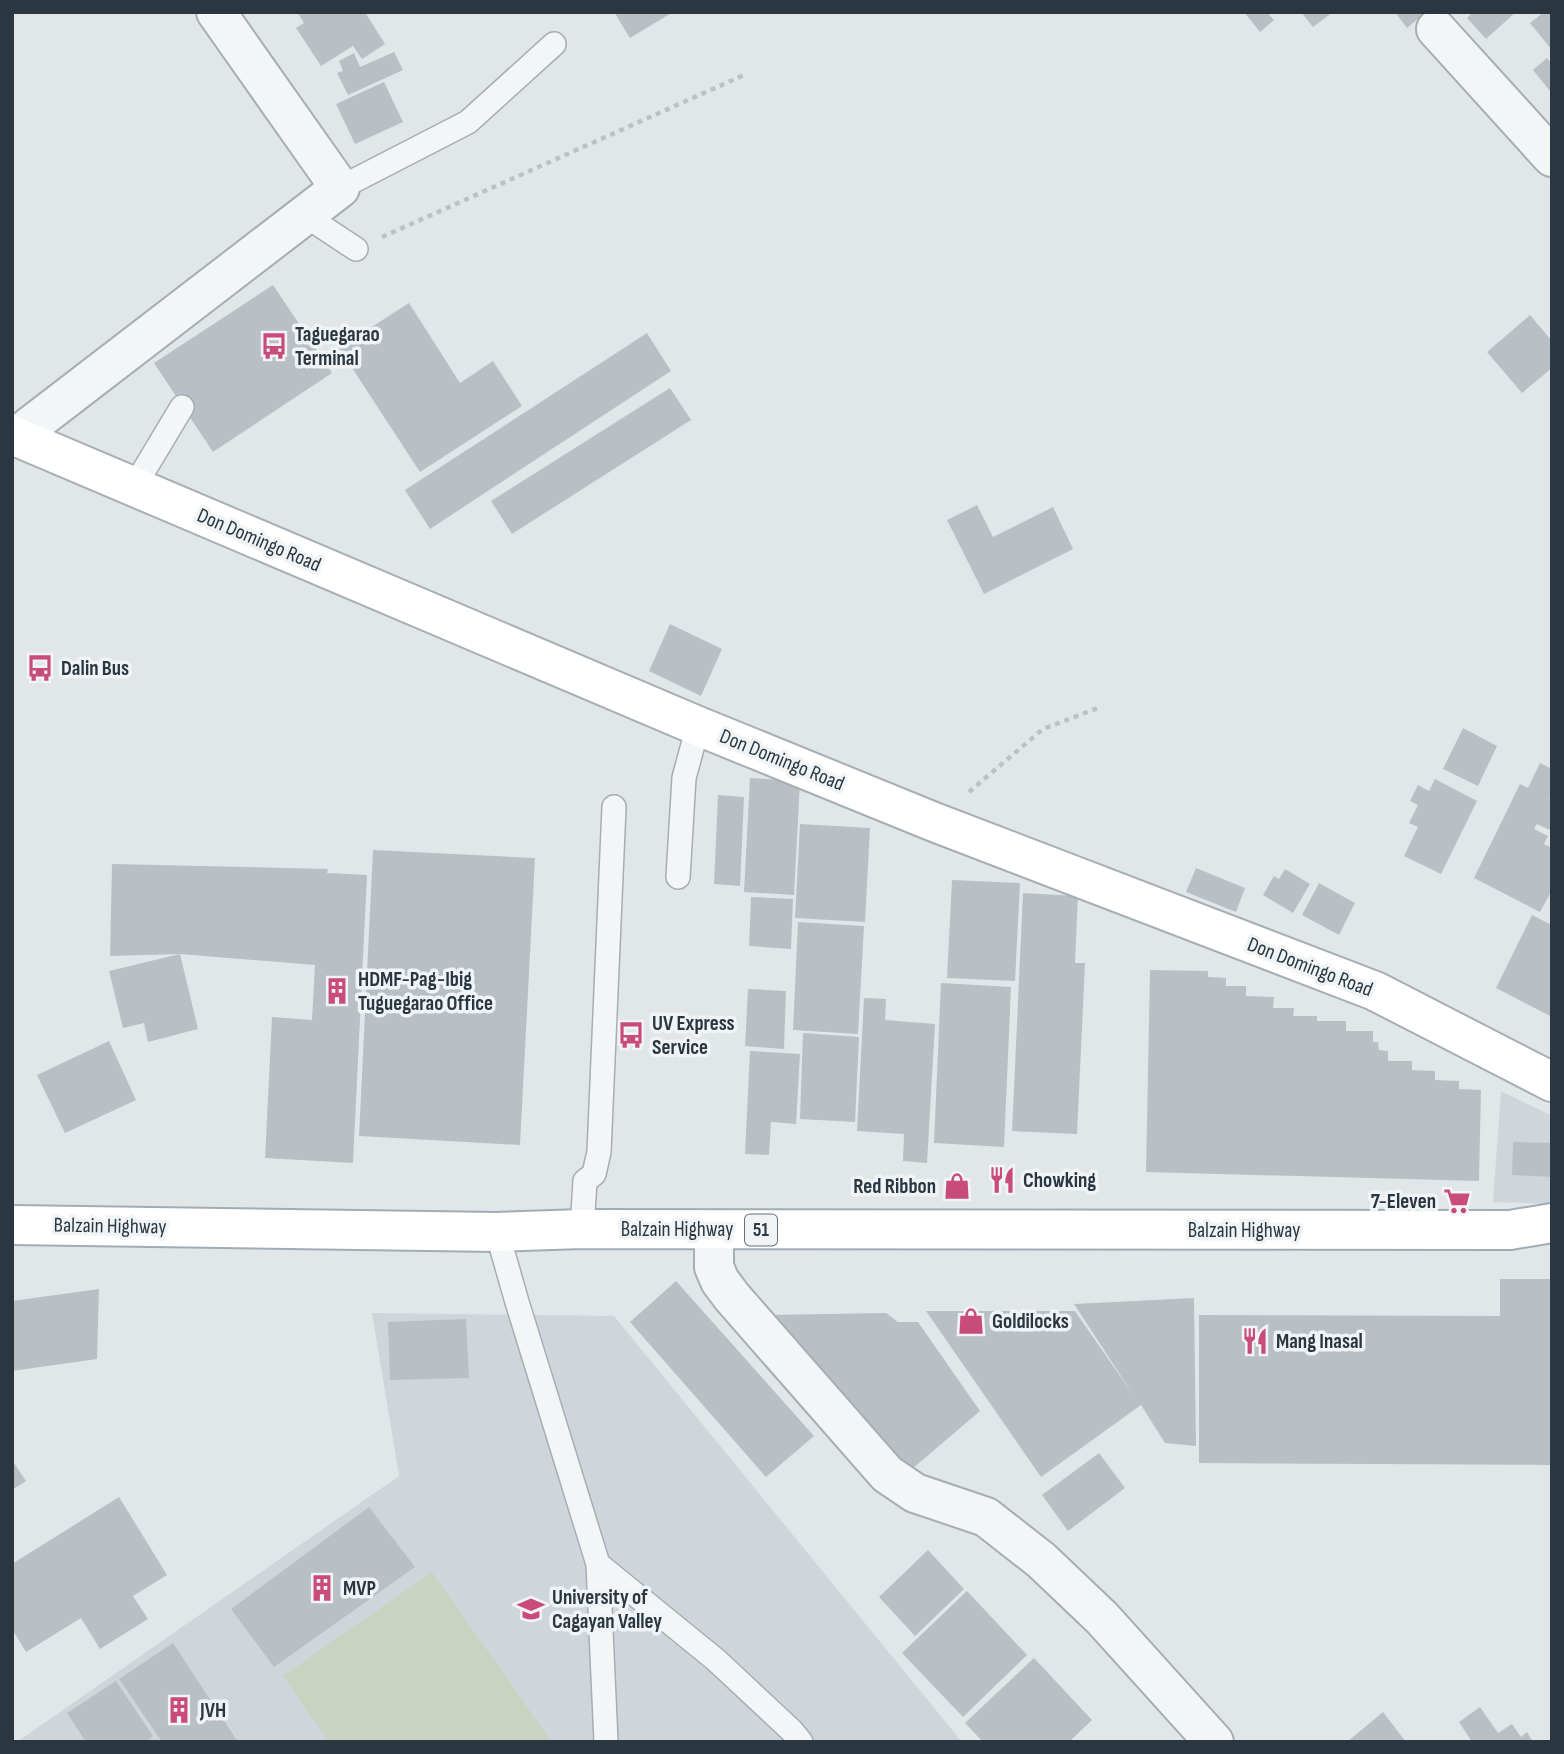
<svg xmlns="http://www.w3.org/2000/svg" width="1564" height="1754" viewBox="0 0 1564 1754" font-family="'Sofia Sans Condensed',sans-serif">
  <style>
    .built { fill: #cfd6db }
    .green { fill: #cad3c2 }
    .building { fill: #b8c0c6 }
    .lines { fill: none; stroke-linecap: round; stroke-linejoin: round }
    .lane-casing { stroke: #a6aeb3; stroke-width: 26 }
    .street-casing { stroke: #a6aeb3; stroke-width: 42 }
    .secondary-casing { stroke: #a6aeb3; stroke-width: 42 }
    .primary-casing { stroke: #a1adb4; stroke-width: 42 }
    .path { stroke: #bbc1c4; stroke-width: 4.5; stroke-dasharray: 5 5; stroke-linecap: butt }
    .lane { stroke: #f3f6f7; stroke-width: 23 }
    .street { stroke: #f3f6f7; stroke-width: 38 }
    .secondary { stroke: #fff; stroke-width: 38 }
    .primary { stroke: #fff; stroke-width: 38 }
    .labels { text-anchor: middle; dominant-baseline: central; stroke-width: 7; stroke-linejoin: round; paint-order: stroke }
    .shield { fill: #f0f4f6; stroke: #657077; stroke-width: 2 }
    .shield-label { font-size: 19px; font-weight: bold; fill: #2a3740 }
    .poi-label { font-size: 21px; font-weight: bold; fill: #2a3740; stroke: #f0f4f6; text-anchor: start }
    .street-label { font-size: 21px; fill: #2a3740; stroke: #f0f4f6 }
  </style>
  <rect width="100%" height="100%" fill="#e1e6e9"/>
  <path class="built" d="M 1501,1091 L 1552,1116 L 1552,1204 L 1493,1202 Z
    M 372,1313 L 614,1316 L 962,1742 L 17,1742 L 399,1476 Z"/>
  <path class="green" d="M 432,1572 L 552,1742 L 329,1742 L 283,1676 Z"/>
  <path class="building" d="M 297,12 L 365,12 L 385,44 L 362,59 L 353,46 L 321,66 L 296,28 L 304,23 Z
    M 614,12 L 673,12 L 630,38 Z
    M 1244,12 L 1267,12 L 1274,20 L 1260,32 Z
    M 1301,12 L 1333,12 L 1313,27 Z
    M 1395,12 L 1426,12 L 1407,28 Z
    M 1473,12 L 1516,12 L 1486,39 L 1467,18 Z
    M 1544,12 L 1552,12 L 1552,50 L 1530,23 Z
    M 394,52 L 403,70 L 348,95 L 337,73 L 343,71 L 339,61 L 354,53 L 360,67 Z
    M 1547,58 L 1552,64 L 1552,89 L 1550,91 L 1533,70 Z
    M 384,82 L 403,122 L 355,144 L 336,104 Z
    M 273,285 L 332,373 L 213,452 L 154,363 Z
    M 409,303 L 460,383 L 493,361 L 522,406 L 420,472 L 339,348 Z
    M 1530,315 L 1552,341 L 1552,368 L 1522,393 L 1487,352 Z
    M 647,333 L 671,371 L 430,529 L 405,490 Z
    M 670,388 L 691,420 L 512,534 L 491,501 Z
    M 977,505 L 993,537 L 1053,507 L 1073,549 L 984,594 L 947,520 Z
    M 670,624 L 722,649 L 701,696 L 649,671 Z
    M 1463,728 L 1497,746 L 1478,786 L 1443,769 Z
    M 1540,763 L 1552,769 L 1552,794 L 1549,799 L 1552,800 L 1552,831 L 1537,824 L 1534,829 L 1548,836 L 1544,844 L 1552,848 L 1552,890 L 1540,912 L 1474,878 L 1520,784 L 1528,788 Z
    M 750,778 L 800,781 L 794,895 L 744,892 Z
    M 1435,779 L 1477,801 L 1441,874 L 1404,856 L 1418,827 L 1409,823 L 1418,805 L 1410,801 L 1418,785 L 1429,791 Z
    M 718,795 L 744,797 L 740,886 L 714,884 Z
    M 800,824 L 870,828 L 865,922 L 795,918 Z
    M 373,850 L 535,858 L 520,1145 L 359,1136 Z
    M 112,864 L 328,869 L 327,873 L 367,875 L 353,1163 L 265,1158 L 272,1017 L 312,1020 L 315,965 L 180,954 L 198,1029 L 148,1042 L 144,1023 L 123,1028 L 109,971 L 180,954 L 110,956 Z
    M 1196,868 L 1245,888 L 1236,912 L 1186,892 Z
    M 1285,869 L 1310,884 L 1293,913 L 1263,895 L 1274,876 L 1279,879 Z
    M 952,880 L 1020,883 L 1015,981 L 947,978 Z
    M 1319,883 L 1355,903 L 1339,935 L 1302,915 Z
    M 1023,893 L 1078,896 L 1075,963 L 1085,963 L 1077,1134 L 1012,1131 Z
    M 751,897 L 793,899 L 791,949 L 749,946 Z
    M 1532,915 L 1552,925 L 1552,1017 L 1496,988 Z
    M 798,922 L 864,926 L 858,1034 L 793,1030 Z
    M 1150,970 L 1208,971 L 1208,977 L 1226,978 L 1226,986 L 1246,986 L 1246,996 L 1274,997 L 1273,1008 L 1294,1008 L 1293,1016 L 1317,1016 L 1317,1021 L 1346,1021 L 1346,1031 L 1373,1031 L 1373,1042 L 1378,1042 L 1379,1050 L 1388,1051 L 1388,1061 L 1412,1061 L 1412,1070 L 1435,1071 L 1435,1080 L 1459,1081 L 1459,1089 L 1481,1090 L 1479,1181 L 1146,1172 Z
    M 941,983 L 1011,987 L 1004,1147 L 934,1143 Z
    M 748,989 L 786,991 L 784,1049 L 745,1046 Z
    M 864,998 L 886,999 L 885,1020 L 935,1024 L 927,1163 L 903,1161 L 904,1134 L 857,1131 Z
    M 803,1033 L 859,1037 L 855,1122 L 800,1119 Z
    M 109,1041 L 136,1100 L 65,1133 L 37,1075 Z
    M 750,1051 L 800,1054 L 796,1124 L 771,1122 L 769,1155 L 745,1154 Z
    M 1513,1142 L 1552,1143 L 1552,1177 L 1512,1175 Z
    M 1500,1279 L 1552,1279 L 1552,1465 L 1199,1463 L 1199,1315 L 1500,1316 Z
    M 676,1281 L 814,1436 L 766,1477 L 630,1322 Z
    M 99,1289 L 97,1359 L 12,1371 L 12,1301 Z
    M 1194,1298 L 1196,1446 L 1165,1443 L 1141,1405 L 1041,1477 L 926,1311 L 1075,1311 L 1134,1396 L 1074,1304 Z
    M 886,1313 L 898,1322 L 918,1322 L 980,1411 L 899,1480 L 768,1315 Z
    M 466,1319 L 469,1378 L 390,1380 L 388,1322 Z
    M 1099,1453 L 1125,1488 L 1068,1531 L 1042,1495 Z
    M 12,1460 L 26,1481 L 12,1490 Z
    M 119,1497 L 167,1575 L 133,1596 L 148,1619 L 100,1649 L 81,1618 L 26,1652 L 12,1629 L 12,1564 Z
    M 369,1507 L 415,1567 L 274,1667 L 231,1609 Z
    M 928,1550 L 964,1589 L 915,1636 L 879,1597 Z
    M 967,1591 L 1027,1655 L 963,1717 L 902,1653 Z
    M 173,1643 L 238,1742 L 162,1742 L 119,1679 Z
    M 1034,1658 L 1092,1720 L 1069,1742 L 983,1742 L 965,1723 Z
    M 116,1681 L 153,1736 L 145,1742 L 86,1742 L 67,1713 Z
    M 1480,1707 L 1498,1733 L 1512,1724 L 1521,1737 L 1527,1732 L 1533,1742 L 1472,1742 L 1459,1722 Z
    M 1383,1712 L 1406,1742 L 1347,1742 Z"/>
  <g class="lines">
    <defs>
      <path id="lane" d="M 340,188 L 468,122 L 554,44
        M 306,216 L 356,249
        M 134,487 L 182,407
        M 678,877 L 684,778 L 698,726
        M 582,1229 L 585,1181 L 594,1174 L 599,1152 L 614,807
        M 497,1232 L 517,1302 L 598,1564 L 606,1742
        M 598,1564 L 716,1660 L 792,1731 L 801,1742"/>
      <path id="street" d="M 1436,29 L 1552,157
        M 16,437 L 340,188 L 216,12
        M 714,1230 L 714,1267 L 720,1281 L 732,1297 L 887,1474 L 915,1493 L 986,1517 L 1041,1560 L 1102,1618 L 1214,1742"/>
      <path id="secondary" d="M 12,435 L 698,726 L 934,822 L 1375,991 L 1552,1082"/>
      <path id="primary" d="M 12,1225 L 497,1232 L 582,1229 L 1510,1230 L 1552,1223"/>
    </defs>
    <use href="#lane" class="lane-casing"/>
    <use href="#street" class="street-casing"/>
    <use href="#secondary" class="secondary-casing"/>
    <use href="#primary" class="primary-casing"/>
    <path class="path" d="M 382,237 L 744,75
      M 969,792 L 1043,729 L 1098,708"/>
    <use href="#lane" class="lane"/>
    <use href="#street" class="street"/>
    <use href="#secondary" class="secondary"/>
    <use href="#primary" class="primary"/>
  </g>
  <defs>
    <symbol id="bus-bare" viewBox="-9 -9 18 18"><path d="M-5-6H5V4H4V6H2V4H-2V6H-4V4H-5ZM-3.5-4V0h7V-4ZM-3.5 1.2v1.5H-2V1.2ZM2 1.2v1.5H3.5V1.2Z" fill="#c94b7a" stroke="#f0f4f6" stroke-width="2.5" paint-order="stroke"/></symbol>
    <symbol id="building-bare" viewBox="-9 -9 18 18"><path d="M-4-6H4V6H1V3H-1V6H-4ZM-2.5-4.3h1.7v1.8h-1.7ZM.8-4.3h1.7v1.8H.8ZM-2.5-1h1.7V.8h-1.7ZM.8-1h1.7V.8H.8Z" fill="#c94b7a" stroke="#f0f4f6" stroke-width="2.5" paint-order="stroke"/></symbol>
    <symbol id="restaurant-bare" viewBox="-9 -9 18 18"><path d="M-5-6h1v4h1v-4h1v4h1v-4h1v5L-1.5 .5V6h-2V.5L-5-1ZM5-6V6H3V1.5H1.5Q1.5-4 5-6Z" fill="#c94b7a" stroke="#f0f4f6" stroke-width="2.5" paint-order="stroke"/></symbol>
    <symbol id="shop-bare" viewBox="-9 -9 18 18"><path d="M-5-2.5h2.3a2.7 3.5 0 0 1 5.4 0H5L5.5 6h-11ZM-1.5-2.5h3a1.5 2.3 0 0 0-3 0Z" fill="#c94b7a" stroke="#f0f4f6" stroke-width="2.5" paint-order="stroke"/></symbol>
    <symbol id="supermarket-bare" viewBox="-9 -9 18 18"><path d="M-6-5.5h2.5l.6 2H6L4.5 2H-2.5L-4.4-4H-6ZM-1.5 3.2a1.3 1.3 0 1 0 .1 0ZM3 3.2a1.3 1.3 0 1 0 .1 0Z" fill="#c94b7a" stroke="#f0f4f6" stroke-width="2.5" paint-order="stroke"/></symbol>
    <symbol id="university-bare" viewBox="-9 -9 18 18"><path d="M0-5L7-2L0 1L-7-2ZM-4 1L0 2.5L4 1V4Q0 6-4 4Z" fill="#c94b7a" stroke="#f0f4f6" stroke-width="2.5" paint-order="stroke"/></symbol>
  </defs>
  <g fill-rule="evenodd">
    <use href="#bus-bare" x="255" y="327" width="38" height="38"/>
    <use href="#bus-bare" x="21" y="649" width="38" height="38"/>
    <use href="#building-bare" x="318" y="972" width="38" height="38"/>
    <use href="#bus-bare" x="612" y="1016" width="38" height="38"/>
    <use href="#restaurant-bare" x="983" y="1161" width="38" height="38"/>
    <use href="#shop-bare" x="938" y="1167" width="38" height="38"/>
    <use href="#supermarket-bare" x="1438" y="1182" width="38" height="38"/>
    <use href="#shop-bare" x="952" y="1302" width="38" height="38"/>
    <use href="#restaurant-bare" x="1236" y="1322" width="38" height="38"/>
    <use href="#building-bare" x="303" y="1569" width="38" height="38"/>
    <use href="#university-bare" x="512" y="1590" width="38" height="38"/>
    <use href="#building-bare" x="160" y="1691" width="38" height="38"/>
  </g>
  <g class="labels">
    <rect class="shield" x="745" y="1214.5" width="32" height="31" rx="5"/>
    <g class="shield-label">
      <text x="761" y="1230">51</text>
    </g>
    <g class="poi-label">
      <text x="295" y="334">Taguegarao<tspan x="295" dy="24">Terminal</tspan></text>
      <text x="61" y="668">Dalin Bus</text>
      <text x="358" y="979">HDMF-Pag-Ibig<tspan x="358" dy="24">Tuguegarao Office</tspan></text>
      <text x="652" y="1023">UV Express<tspan x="652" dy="24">Service</tspan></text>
      <text x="1023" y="1180">Chowking</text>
      <text x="936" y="1186" text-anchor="end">Red Ribbon</text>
      <text x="1436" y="1201" text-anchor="end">7-Eleven</text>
      <text x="992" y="1321">Goldilocks</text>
      <text x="1276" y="1341">Mang Inasal</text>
      <text x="343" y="1588">MVP</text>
      <text x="552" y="1597">University of<tspan x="552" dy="24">Cagayan Valley</tspan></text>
      <text x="200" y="1710">JVH</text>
    </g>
    <g class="street-label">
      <text transform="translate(259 540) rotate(23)">Don Domingo Road</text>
      <text transform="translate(782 760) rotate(22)">Don Domingo Road</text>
      <text transform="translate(1310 967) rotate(21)">Don Domingo Road</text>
      <text transform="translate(110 1226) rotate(1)">Balzain Highway</text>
      <text x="677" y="1229">Balzain Highway</text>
      <text x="1244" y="1230">Balzain Highway</text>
    </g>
  </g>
  <rect width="1564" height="1754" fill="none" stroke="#2a3740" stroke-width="28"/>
</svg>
